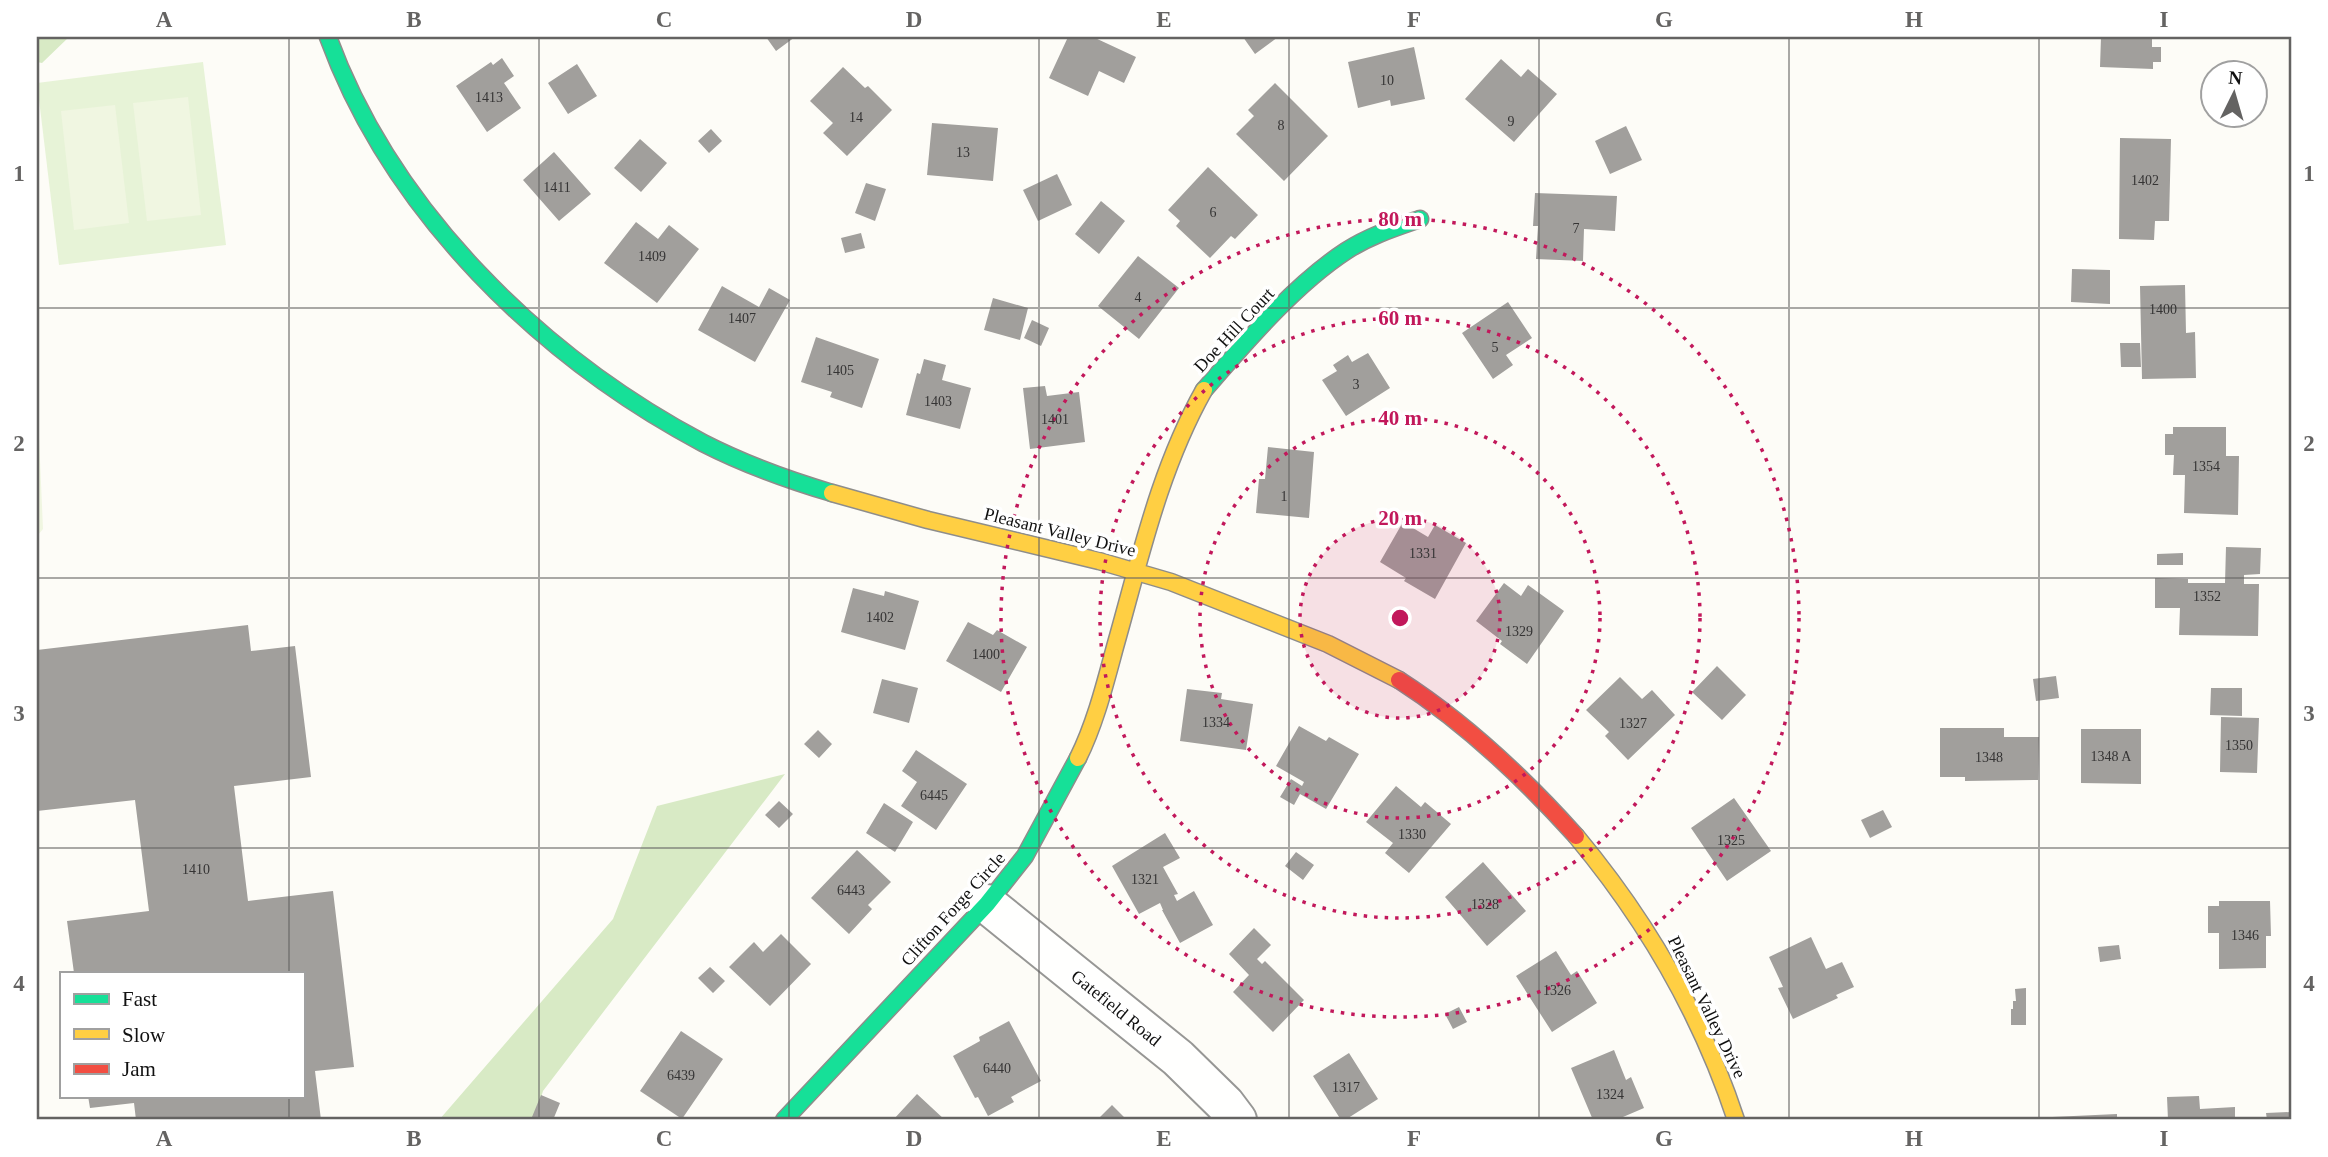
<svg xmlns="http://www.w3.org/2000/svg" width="2328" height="1157" viewBox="0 0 2328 1157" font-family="'Times New Roman',serif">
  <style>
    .green { fill: #e7f3d7 }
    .forest { fill: #d8eac5 }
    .pitch { fill: #f0f6e1 }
    .building { fill: #a19f9c }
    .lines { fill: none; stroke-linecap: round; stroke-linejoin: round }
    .street-casing { stroke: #979795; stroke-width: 42 }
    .fast-casing { stroke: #8e8d8b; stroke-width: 19 }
    .slow-casing { stroke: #8e8d8b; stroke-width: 19 }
    .jam-casing { stroke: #8e8d8b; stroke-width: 19 }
    .street { stroke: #fffffe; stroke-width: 38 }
    .fast { stroke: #16e098; stroke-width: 16 }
    .slow { stroke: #ffcf43; stroke-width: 16 }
    .jam { stroke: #f24e42; stroke-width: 16 }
    .grid { fill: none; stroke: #646362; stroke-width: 2; stroke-opacity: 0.55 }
    .ring { fill: none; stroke: #c2185b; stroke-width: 3.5; stroke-dasharray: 3.5 7 }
    .labels { text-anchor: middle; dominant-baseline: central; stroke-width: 7; stroke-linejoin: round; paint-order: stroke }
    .number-label { font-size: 14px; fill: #353434 }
    .street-label { font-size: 18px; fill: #111; stroke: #fff }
    .centre { fill: #c2185b; stroke: #fff; stroke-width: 3.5 }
    .ring-label { font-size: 21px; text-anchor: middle; font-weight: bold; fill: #c2185b; stroke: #fff; stroke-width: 7; stroke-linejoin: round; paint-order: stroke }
    .neatline { fill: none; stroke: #646362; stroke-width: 2.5 }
    .grid-label { font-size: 23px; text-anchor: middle; font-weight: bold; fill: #646362 }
  </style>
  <rect width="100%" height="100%" fill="#fdfcf7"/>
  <path class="green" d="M 203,62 L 226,245 L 59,265 L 37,83 Z"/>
  <path class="forest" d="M 37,37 L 69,37 L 42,63 L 37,62 Z
    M 785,774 L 543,1091 L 534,1120 L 439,1120 L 613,919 L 657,806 Z"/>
  <path class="pitch" d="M 188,97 L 201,215 L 147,221 L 133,103 Z
    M 115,105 L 129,223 L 74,230 L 61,111 Z
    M 37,390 L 43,529 L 37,536 Z"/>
  <path class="building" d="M 766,37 L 795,37 L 776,51 Z
    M 1068,37 L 1093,37 L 1136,57 L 1124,83 L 1099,71 L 1088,96 L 1049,78 Z
    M 1243,37 L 1278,37 L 1255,54 Z
    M 2101,37 L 2152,37 L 2152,47 L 2161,47 L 2161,62 L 2153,62 L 2153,69 L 2100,67 Z
    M 1414,47 L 1425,99 L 1391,106 L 1390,100 L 1358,108 L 1348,62 Z
    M 502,58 L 514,76 L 504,83 L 521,108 L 487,132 L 456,86 L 491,62 L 493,65 Z
    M 1501,59 L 1521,77 L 1528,69 L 1557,94 L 1514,142 L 1465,99 Z
    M 577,64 L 597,96 L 568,114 L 548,83 Z
    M 843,67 L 865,88 L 868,86 L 892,110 L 847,156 L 823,133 L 833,123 L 810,101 Z
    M 1275,83 L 1328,136 L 1284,181 L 1236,134 L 1254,116 L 1248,110 Z
    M 932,123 L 998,128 L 993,181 L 927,175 Z
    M 1626,126 L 1642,160 L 1610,174 L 1595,141 Z
    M 711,129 L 722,141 L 709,153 L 698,141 Z
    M 2120,138 L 2171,139 L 2169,221 L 2155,221 L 2154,240 L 2119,239 Z
    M 640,139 L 667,163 L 641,192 L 614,168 Z
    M 554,152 L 591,194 L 559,221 L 523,180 Z
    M 1208,167 L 1258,215 L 1235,239 L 1231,236 L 1210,258 L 1176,226 L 1180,221 L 1168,210 Z
    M 1057,174 L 1072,205 L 1038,221 L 1023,190 Z
    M 866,183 L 886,189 L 875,221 L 855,213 Z
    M 1535,193 L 1617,196 L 1615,231 L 1584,229 L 1583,261 L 1536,259 L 1538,226 L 1533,226 Z
    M 1101,201 L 1125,221 L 1099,254 L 1075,234 Z
    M 636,222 L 658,239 L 669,225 L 699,249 L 657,303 L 604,263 Z
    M 861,233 L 865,248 L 845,253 L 841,238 Z
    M 1138,256 L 1179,288 L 1139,339 L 1098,306 Z
    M 2072,269 L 2110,270 L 2110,304 L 2071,302 Z
    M 2185,285 L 2186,333 L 2195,332 L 2196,378 L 2142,379 L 2140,286 Z
    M 722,286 L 759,307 L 769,288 L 790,300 L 755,362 L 698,330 Z
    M 993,298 L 1028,308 L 1020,340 L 984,330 Z
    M 1508,302 L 1532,338 L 1506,355 L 1513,365 L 1493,379 L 1462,333 Z
    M 1032,320 L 1049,328 L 1041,346 L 1024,338 Z
    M 816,337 L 879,359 L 862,408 L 830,397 L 832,392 L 801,382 Z
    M 2120,343 L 2140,343 L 2141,367 L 2121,367 Z
    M 1368,353 L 1390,388 L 1346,416 L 1322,380 L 1337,371 L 1333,365 L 1348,355 L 1352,362 Z
    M 924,359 L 946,365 L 942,380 L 971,388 L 960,429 L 906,415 L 917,373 L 920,374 Z
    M 1045,386 L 1047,396 L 1079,392 L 1085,442 L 1030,449 L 1023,388 Z
    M 2173,427 L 2226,427 L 2226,456 L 2239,456 L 2238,515 L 2184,513 L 2185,475 L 2173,475 L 2174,455 L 2165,455 L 2165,434 L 2173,434 Z
    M 1268,447 L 1314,452 L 1309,518 L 1256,513 L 1259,479 L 1265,479 Z
    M 1403,522 L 1428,537 L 1435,525 L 1466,543 L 1435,599 L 1404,581 L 1406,578 L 1380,562 Z
    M 2226,547 L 2261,548 L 2260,574 L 2244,575 L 2244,584 L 2259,584 L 2258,636 L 2179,635 L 2180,608 L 2155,608 L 2155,578 L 2188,579 L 2188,583 L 2225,583 Z
    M 2183,553 L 2183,565 L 2157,565 L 2157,554 Z
    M 1504,583 L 1521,596 L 1528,585 L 1564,611 L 1527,664 L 1500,644 L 1502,641 L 1476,621 Z
    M 853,588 L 884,596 L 885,591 L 919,601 L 905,650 L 841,632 Z
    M 968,622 L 993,635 L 997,630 L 1027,647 L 1001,692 L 946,661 Z
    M 248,625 L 251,651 L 295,646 L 311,777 L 234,786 L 248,901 L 333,891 L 354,1067 L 315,1071 L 321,1120 L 136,1120 L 134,1103 L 90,1108 L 88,1096 L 303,1096 L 303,973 L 74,973 L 67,921 L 149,911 L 135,800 L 37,811 L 37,650 Z
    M 1717,666 L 1746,695 L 1722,720 L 1692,692 Z
    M 2056,676 L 2059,698 L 2036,701 L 2033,679 Z
    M 1620,677 L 1642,699 L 1652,690 L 1675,715 L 1628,760 L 1605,736 L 1609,732 L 1586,710 Z
    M 882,679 L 918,688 L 909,723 L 873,713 Z
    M 2211,688 L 2242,688 L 2242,716 L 2210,715 Z
    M 1187,689 L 1222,693 L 1221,699 L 1253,704 L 1246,750 L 1180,741 Z
    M 2221,717 L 2259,718 L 2257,773 L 2220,772 Z
    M 1299,726 L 1326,741 L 1329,737 L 1359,754 L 1326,809 L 1300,794 L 1294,805 L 1280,797 L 1291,779 L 1302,786 L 1304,782 L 1276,766 Z
    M 1940,728 L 2004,728 L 2004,737 L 2039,737 L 2038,780 L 1965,781 L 1965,777 L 1940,777 Z
    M 2081,729 L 2141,729 L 2141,784 L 2081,783 Z
    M 818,730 L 832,744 L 819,758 L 804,744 Z
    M 916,750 L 967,784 L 936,830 L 901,806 L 917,782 L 902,771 Z
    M 1396,786 L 1421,807 L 1425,802 L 1451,824 L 1409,873 L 1385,853 L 1393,843 L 1366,822 Z
    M 1734,798 L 1771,851 L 1727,881 L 1691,828 Z
    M 779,801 L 793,814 L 779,828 L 765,815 Z
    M 884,803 L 913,822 L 895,852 L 866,833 Z
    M 1883,810 L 1892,827 L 1870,838 L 1861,820 Z
    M 1165,833 L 1180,858 L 1163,867 L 1178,894 L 1174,895 L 1177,901 L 1194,891 L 1213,925 L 1180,943 L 1162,910 L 1163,910 L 1160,903 L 1139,914 L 1112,866 Z
    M 857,850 L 891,882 L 868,905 L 872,909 L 849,934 L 811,898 Z
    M 1296,852 L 1314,865 L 1303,880 L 1285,866 Z
    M 1483,862 L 1526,911 L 1487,946 L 1445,897 Z
    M 2219,901 L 2270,901 L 2271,936 L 2266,936 L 2266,968 L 2219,969 L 2219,933 L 2208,933 L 2208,906 L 2219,906 Z
    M 1254,928 L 1271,945 L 1257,959 L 1262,964 L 1265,961 L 1304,1000 L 1273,1032 L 1233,992 L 1249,975 L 1229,954 Z
    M 781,934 L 811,964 L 770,1006 L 729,967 L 754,942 L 763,952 Z
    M 1811,937 L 1826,969 L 1842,962 L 1854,987 L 1836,995 L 1838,998 L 1793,1019 L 1778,988 L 1783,987 L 1769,957 Z
    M 2119,945 L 2121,959 L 2100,962 L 2098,947 Z
    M 1556,951 L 1571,975 L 1577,971 L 1597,1003 L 1552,1032 L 1516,976 Z
    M 710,967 L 725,981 L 713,993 L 698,978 Z
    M 2026,988 L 2026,1025 L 2011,1025 L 2011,1009 L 2013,1009 L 2013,1001 L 2016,1001 L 2015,989 Z
    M 1459,1007 L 1467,1022 L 1453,1029 L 1445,1014 Z
    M 1009,1021 L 1041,1081 L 1011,1097 L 1014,1102 L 988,1116 L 978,1097 L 975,1098 L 953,1056 L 980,1041 L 979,1037 Z
    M 681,1031 L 723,1059 L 682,1119 L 640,1091 Z
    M 1614,1050 L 1626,1080 L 1631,1077 L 1644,1108 L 1616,1120 L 1593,1120 L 1571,1068 Z
    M 1349,1053 L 1378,1099 L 1345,1120 L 1341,1120 L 1313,1076 Z
    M 917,1094 L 945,1120 L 893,1120 Z
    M 541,1095 L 560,1103 L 553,1120 L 540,1120 L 532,1117 Z
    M 2199,1096 L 2200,1109 L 2235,1107 L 2235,1120 L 2168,1120 L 2167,1097 Z
    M 1112,1105 L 1127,1120 L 1097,1120 Z
    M 2291,1112 L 2291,1120 L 2267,1120 L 2266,1113 Z
    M 2117,1114 L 2117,1120 L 2052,1120 L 2052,1117 Z"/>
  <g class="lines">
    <defs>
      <path id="street" d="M 987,904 L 1178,1058 L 1225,1104 L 1237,1120"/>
      <path id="fast" d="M 328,37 C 392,212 541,357 703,443 C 744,464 788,480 832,493
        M 1204,390 C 1245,343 1294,285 1346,251 C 1369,236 1394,228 1420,219
        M 784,1120 L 987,904 L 1025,856 L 1078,758"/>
      <path id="slow" d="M 832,493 L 928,520 L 1099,561 L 1171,582 L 1328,644 L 1399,680
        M 1078,758 C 1095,724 1105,684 1115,647 C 1140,559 1159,470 1204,390
        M 1576,836 C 1647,921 1701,1014 1736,1120"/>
      <path id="jam" d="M 1399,680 C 1466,723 1523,777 1576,836"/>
    </defs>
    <use href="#street" class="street-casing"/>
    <use href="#fast" class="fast-casing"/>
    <use href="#slow" class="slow-casing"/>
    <use href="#jam" class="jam-casing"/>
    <use href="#street" class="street"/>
    <use href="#fast" class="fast"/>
    <use href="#slow" class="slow"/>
    <use href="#jam" class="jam"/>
  </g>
  <path class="grid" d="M 289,37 L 289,973M 539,37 L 539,1120M 789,37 L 789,1120M 1039,37 L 1039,1120M 1289,37 L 1289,1120M 1539,37 L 1539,1120M 1789,37 L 1789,1120M 2039,37 L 2039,1120M 37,308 L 2291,308M 37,578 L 2291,578M 37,848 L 2291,848M 289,1096 L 289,1120"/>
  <circle cx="1400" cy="618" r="100" fill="#c2185b" fill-opacity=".12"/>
  <g class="ring">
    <circle cx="1400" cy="618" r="100"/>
    <circle cx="1400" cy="618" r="200"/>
    <circle cx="1400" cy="618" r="300"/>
    <circle cx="1400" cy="618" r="399"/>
  </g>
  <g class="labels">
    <g class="number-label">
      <text x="1387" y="80">10</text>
      <text x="489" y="97">1413</text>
      <text x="856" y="117">14</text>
      <text x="1511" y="121">9</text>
      <text x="1281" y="125">8</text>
      <text x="963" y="152">13</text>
      <text x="2145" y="180">1402</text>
      <text x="557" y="187">1411</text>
      <text x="1213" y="212">6</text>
      <text x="1576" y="228">7</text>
      <text x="652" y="256">1409</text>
      <text x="1138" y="297">4</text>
      <text x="2163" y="309">1400</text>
      <text x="742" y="318">1407</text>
      <text x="1495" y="347">5</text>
      <text x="840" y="370">1405</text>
      <text x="1356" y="384">3</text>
      <text x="938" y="401">1403</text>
      <text x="1055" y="419">1401</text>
      <text x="2206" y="466">1354</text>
      <text x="1284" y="496">1</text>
      <text x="1423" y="553">1331</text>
      <text x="2207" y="596">1352</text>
      <text x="880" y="617">1402</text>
      <text x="1519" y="631">1329</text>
      <text x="986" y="654">1400</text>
      <text x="1216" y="722">1334</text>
      <text x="1633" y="723">1327</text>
      <text x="2239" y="745">1350</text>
      <text x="2111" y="756">1348 A</text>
      <text x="1989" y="757">1348</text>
      <text x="934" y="795">6445</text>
      <text x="1412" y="834">1330</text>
      <text x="1731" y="840">1325</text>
      <text x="196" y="869">1410</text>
      <text x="1145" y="879">1321</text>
      <text x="851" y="890">6443</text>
      <text x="1485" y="904">1328</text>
      <text x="2245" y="935">1346</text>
      <text x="1557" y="990">1326</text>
      <text x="997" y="1068">6440</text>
      <text x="681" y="1075">6439</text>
      <text x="1346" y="1087">1317</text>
      <text x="1610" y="1094">1324</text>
    </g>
    <g class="street-label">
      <text transform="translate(1234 330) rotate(-47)">Doe Hill Court</text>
      <text transform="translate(1060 532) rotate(14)">Pleasant Valley Drive</text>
      <text transform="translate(953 909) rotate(-48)">Clifton Forge Circle</text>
      <text transform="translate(1707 1007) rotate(64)">Pleasant Valley Drive</text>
      <text transform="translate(1116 1008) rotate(39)">Gatefield Road</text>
    </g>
  </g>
  <circle cx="1400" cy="618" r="10" class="centre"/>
  <g class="ring-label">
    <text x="1400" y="226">80 m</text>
    <text x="1400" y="325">60 m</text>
    <text x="1400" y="425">40 m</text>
    <text x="1400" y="525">20 m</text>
  </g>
  <rect width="2328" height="1157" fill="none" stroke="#ffffff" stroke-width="77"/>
  <rect x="60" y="972" width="245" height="126" fill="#ffffff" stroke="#a0a0a0" stroke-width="2"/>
  <rect x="74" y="994" width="35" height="10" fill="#16e098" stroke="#a0a0a0" stroke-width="2"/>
  <text x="122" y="1006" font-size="21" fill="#111111">Fast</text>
  <rect x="74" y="1029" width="35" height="10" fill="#ffcf43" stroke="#a0a0a0" stroke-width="2"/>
  <text x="122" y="1042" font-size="21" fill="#111111">Slow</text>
  <rect x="74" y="1064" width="35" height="10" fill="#f24e42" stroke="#a0a0a0" stroke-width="2"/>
  <text x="122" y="1076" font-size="21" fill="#111111">Jam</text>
  <g transform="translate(2234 94) rotate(5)"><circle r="33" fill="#ffffff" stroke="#a0a0a0" stroke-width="2"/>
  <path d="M0-5L12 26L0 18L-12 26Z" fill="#646362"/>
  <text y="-10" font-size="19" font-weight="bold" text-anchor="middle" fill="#111111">N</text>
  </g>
  <rect x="38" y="38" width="2252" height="1080" class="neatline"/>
  <g class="grid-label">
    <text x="164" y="27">A</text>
    <text x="414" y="27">B</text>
    <text x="664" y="27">C</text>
    <text x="914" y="27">D</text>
    <text x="1164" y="27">E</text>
    <text x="1414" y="27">F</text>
    <text x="1664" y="27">G</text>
    <text x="1914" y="27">H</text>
    <text x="2164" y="27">I</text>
    <text x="19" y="181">1</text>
    <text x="2309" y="181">1</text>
    <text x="19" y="451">2</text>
    <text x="2309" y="451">2</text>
    <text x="19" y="721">3</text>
    <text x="2309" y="721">3</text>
    <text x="19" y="991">4</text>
    <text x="2309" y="991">4</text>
    <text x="164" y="1146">A</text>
    <text x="414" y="1146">B</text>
    <text x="664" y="1146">C</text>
    <text x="914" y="1146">D</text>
    <text x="1164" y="1146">E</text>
    <text x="1414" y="1146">F</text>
    <text x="1664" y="1146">G</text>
    <text x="1914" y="1146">H</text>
    <text x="2164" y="1146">I</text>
  </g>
</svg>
